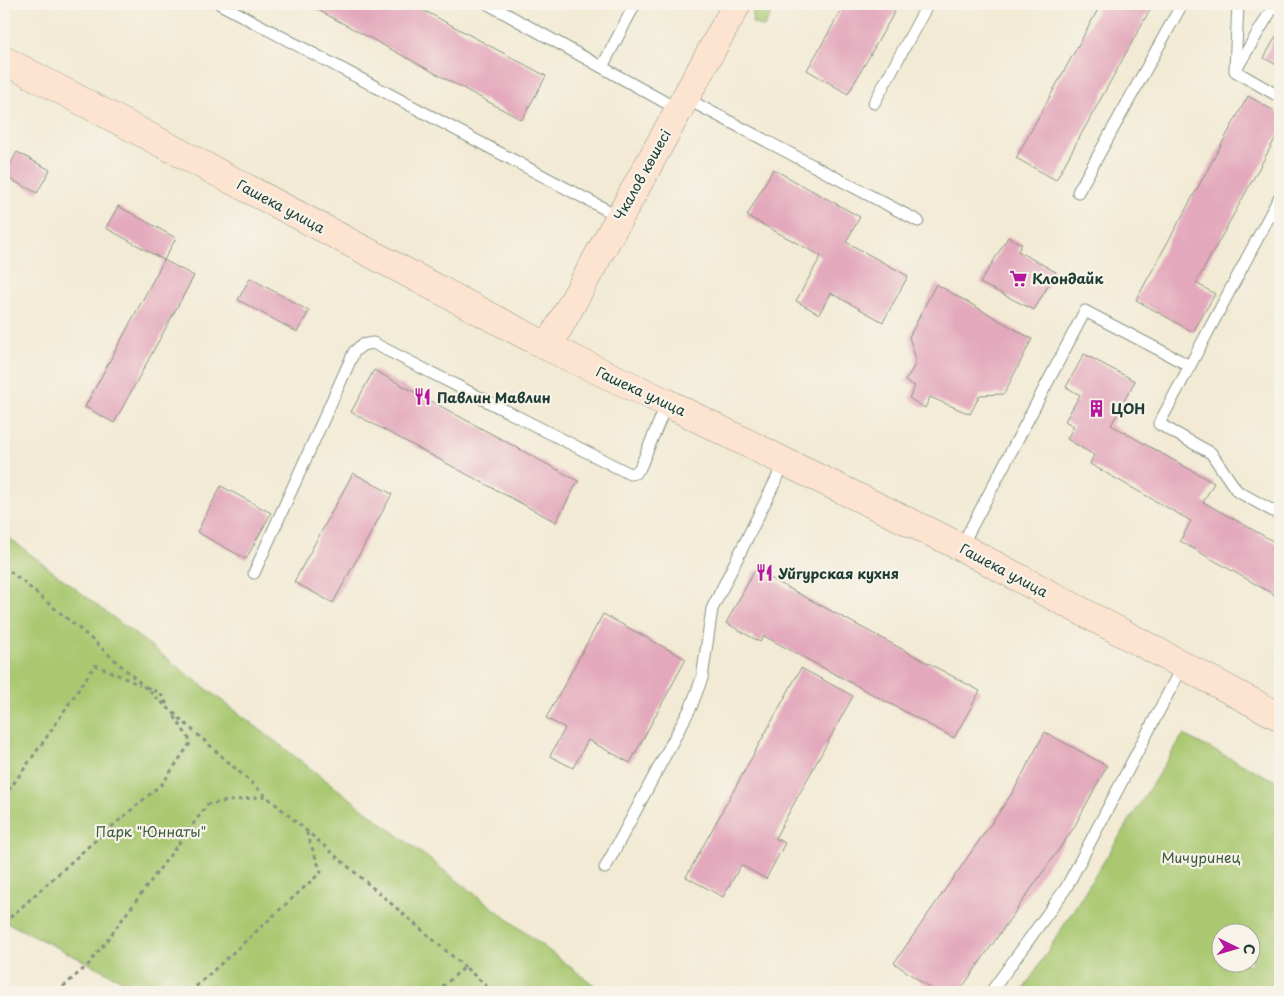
<svg xmlns="http://www.w3.org/2000/svg" width="1284" height="996" viewBox="0 0 1284 996" font-family="'Playpen Sans',sans-serif">
  <style>
    .green { fill: #a9c86f; stroke: #648252; fill-rule: evenodd }
    .building { fill: #e3a8bc }
    .lines { fill: none; stroke-linecap: round; stroke-linejoin: round }
    .lane-casing { stroke: #889484; stroke-width: 13 }
    .secondary-casing { stroke: #889484; stroke-width: 29 }
    .path { stroke: #889484; stroke-width: 3; stroke-dasharray: 4 4; stroke-linecap: butt }
    .lane { stroke: #fff; stroke-width: 11 }
    .secondary { stroke: #fde4d0; stroke-width: 28 }
    .labels { text-anchor: middle; dominant-baseline: central; stroke-width: 4.5; stroke-linejoin: round; paint-order: stroke }
    .street-label { font-size: 14px; fill: #1f3d34; stroke: #f7f3e8 }
    .poi-label { font-size: 14px; font-weight: bold; fill: #1f3d34; stroke: #f7f3e8; text-anchor: start }
    .park-label { font-size: 14px; fill: #3b5940; stroke: #f7f3e8 }
  </style>
  <rect width="100%" height="100%" fill="#f7f3e8"/>
  <filter id="ink" filterUnits="userSpaceOnUse"><feTurbulence type="fractalNoise" baseFrequency=".02" numOctaves="2"/><feDisplacementMap in="SourceGraphic" scale="10" xChannelSelector="R" yChannelSelector="G"/><feConvolveMatrix kernelMatrix="1 2 1 2 8 2 1 2 1" color-interpolation-filters="sRGB"/></filter>
  <filter id="wash" filterUnits="userSpaceOnUse"><feTurbulence type="fractalNoise" baseFrequency=".0096" numOctaves="4" result="noise"/><feDisplacementMap in="SourceGraphic" scale="20" xChannelSelector="R" yChannelSelector="G"/><feGaussianBlur stdDeviation="1.12" result="paint"/><feColorMatrix in="noise" values="0 0 0 0 0 0 0 0 0 0 0 0 0 0 0 0 0 1.4 0 .05"/><feComposite in="paint" operator="in"/></filter>
  <g filter="url(#wash)">
    <rect width="100%" height="100%" fill="#f2ead4"/>
    <path class="green" d="M 757,4 L 777,4 L 764,27 L 752,23 L 753,11 Z
      M 4,534 L 603,992 L 146,992 L 4,921 Z
      M 1183,735 L 1280,783 L 1280,992 L 1022,992 ZM 1222,934 L 1252,934 L 1252,964 L 1222,964 Z"/>
    <g id="blocks">
      <path class="building" d="M 307,4 L 412,4 L 546,76 L 522,120 Z
        M 845,4 L 899,4 L 848,94 L 807,70 Z
        M 1101,4 L 1153,4 L 1056,180 L 1016,158 Z
        M 1280,29 L 1280,67 L 1264,58 Z
        M 1248,96 L 1280,114 L 1280,130 L 1196,283 L 1215,294 L 1193,332 L 1136,300 Z
        M 17,152 L 50,170 L 37,193 L 4,176 Z
        M 773,169 L 860,217 L 846,242 L 908,276 L 883,322 L 831,293 L 819,314 L 796,301 L 821,256 L 747,216 Z
        M 118,206 L 176,238 L 164,260 L 194,276 L 114,423 L 85,407 L 164,260 L 106,228 Z
        M 1008,237 L 1022,244 L 1018,251 L 1056,272 L 1034,310 L 980,283 Z
        M 250,278 L 309,311 L 297,332 L 238,300 Z
        M 936,284 L 1032,339 L 1004,394 L 980,395 L 970,414 L 930,397 L 925,408 L 909,398 L 915,386 L 905,381 L 915,365 L 915,356 L 909,337 Z
        M 1084,354 L 1135,381 L 1111,425 L 1214,483 L 1203,502 L 1280,545 L 1280,598 L 1180,541 L 1191,521 L 1090,464 L 1094,455 L 1067,439 L 1074,426 L 1065,421 L 1080,395 L 1066,387 Z
        M 374,370 L 578,481 L 556,522 L 351,412 Z
        M 353,473 L 392,494 L 333,603 L 294,582 Z
        M 221,486 L 271,513 L 246,559 L 197,532 Z
        M 755,570 L 980,691 L 954,738 L 764,636 L 760,642 L 726,623 Z
        M 603,614 L 686,659 L 630,763 L 588,740 L 573,768 L 550,756 L 565,728 L 546,718 Z
        M 801,668 L 853,696 L 775,838 L 785,843 L 766,879 L 741,865 L 723,897 L 686,877 Z
        M 1045,732 L 1107,766 L 1073,829 L 959,992 L 936,992 L 894,963 L 1013,792 Z"/>
    </g>
  </g>
  <g filter="url(#ink)">
    <use href="#blocks" fill-opacity="0" stroke="#889484" stroke-width="1"/>
    <g class="lines">
      <defs>
        <path id="lane" d="M 220,4 L 620,217
          M 488,4 L 679,110
          M 1275,4 L 1235,71 L 1280,97
          M 602,67 L 635,4
          M 1235,69 L 1238,4
          M 685,98 L 918,221
          M 874,103 L 928,4
          M 1078,192 L 1182,4
          M 1280,196 L 1159,424 L 1211,453 L 1237,491 L 1280,515
          M 961,547 L 1085,311 L 1190,366
          M 254,573 L 354,352 L 362,345 L 373,343 L 630,474 L 635,473 L 640,468 L 667,403
          M 605,868 L 691,707 L 702,678 L 712,609 L 785,462
          M 991,992 L 1066,888 L 1183,665"/>
        <path id="secondary" d="M 4,60 L 548,347 L 667,403 L 785,462 L 961,547 L 1280,717
          M 548,347 L 737,4"/>
      </defs>
      <use href="#lane" class="lane-casing"/>
      <use href="#secondary" class="secondary-casing"/>
      <path class="path" d="M 4,566 L 88,636 L 266,796 L 465,967
        M 146,687 L 160,693 L 168,706
        M 4,797 L 46,738 L 95,665 L 140,685
        M 4,923 L 89,846 L 163,783 L 191,742 L 173,714
        M 57,992 L 89,964 L 208,804 L 266,796
        M 190,992 L 321,872 L 306,831
        M 436,992 L 465,967 L 493,992"/>
      <use href="#lane" class="lane"/>
      <use href="#secondary" class="secondary"/>
    </g>
  </g>
  <defs>
    <symbol id="supermarket-bare" viewBox="-9 -9 18 18"><path d="M-6-5.5h2.5l.6 2H6L4.5 2H-2.5L-4.4-4H-6ZM-1.5 3.2a1.3 1.3 0 1 0 .1 0ZM3 3.2a1.3 1.3 0 1 0 .1 0Z" fill="#b5179e" stroke="#f7f3e8" stroke-width="2.5" paint-order="stroke"/></symbol>
    <symbol id="restaurant-bare" viewBox="-9 -9 18 18"><path d="M-5-6h1v4h1v-4h1v4h1v-4h1v5L-1.5 .5V6h-2V.5L-5-1ZM5-6V6H3V1.5H1.5Q1.5-4 5-6Z" fill="#b5179e" stroke="#f7f3e8" stroke-width="2.5" paint-order="stroke"/></symbol>
    <symbol id="building-bare" viewBox="-9 -9 18 18"><path d="M-4-6H4V6H1V3H-1V6H-4ZM-2.5-4.3h1.7v1.8h-1.7ZM.8-4.3h1.7v1.8H.8ZM-2.5-1h1.7V.8h-1.7ZM.8-1h1.7V.8H.8Z" fill="#b5179e" stroke="#f7f3e8" stroke-width="2.5" paint-order="stroke"/></symbol>
  </defs>
  <g fill-rule="evenodd">
    <use href="#supermarket-bare" x="1006" y="266" width="25" height="25"/>
    <use href="#restaurant-bare" x="410" y="384" width="25" height="25"/>
    <use href="#building-bare" x="1084" y="396" width="25" height="25"/>
    <use href="#restaurant-bare" x="752" y="560" width="25" height="25"/>
  </g>
  <g class="labels">
    <g class="street-label">
      <text transform="translate(642 175) rotate(-61)">Чкалов көшесі</text>
      <text transform="translate(281 206) rotate(28)">Гашека улица</text>
      <text transform="translate(641 391) rotate(25)">Гашека улица</text>
      <text transform="translate(1004 570) rotate(28)">Гашека улица</text>
    </g>
    <g class="poi-label">
      <text x="1032" y="278">Клондайк</text>
      <text x="437" y="397">Павлин Мавлин</text>
      <text x="1111" y="408">ЦОН</text>
      <text x="778" y="573">Уйгурская кухня</text>
    </g>
    <g class="park-label">
      <text x="151" y="831">Парк "Юннаты"</text>
      <text x="1201" y="857">Мичуринец</text>
    </g>
  </g>
  <rect width="1284" height="996" fill="none" stroke="#f7f3e8" stroke-width="20"/>
  <g transform="translate(1236 948) rotate(95)"><circle r="24" fill="#f7f3e8" stroke="#a1aaa0"/>
  <path d="M0-4L9 19L0 12L-9 19Z" fill="#b5179e"/>
  <text y="-8" font-size="14" font-weight="bold" text-anchor="middle" fill="#1f3d34">С</text>
  </g>
</svg>
